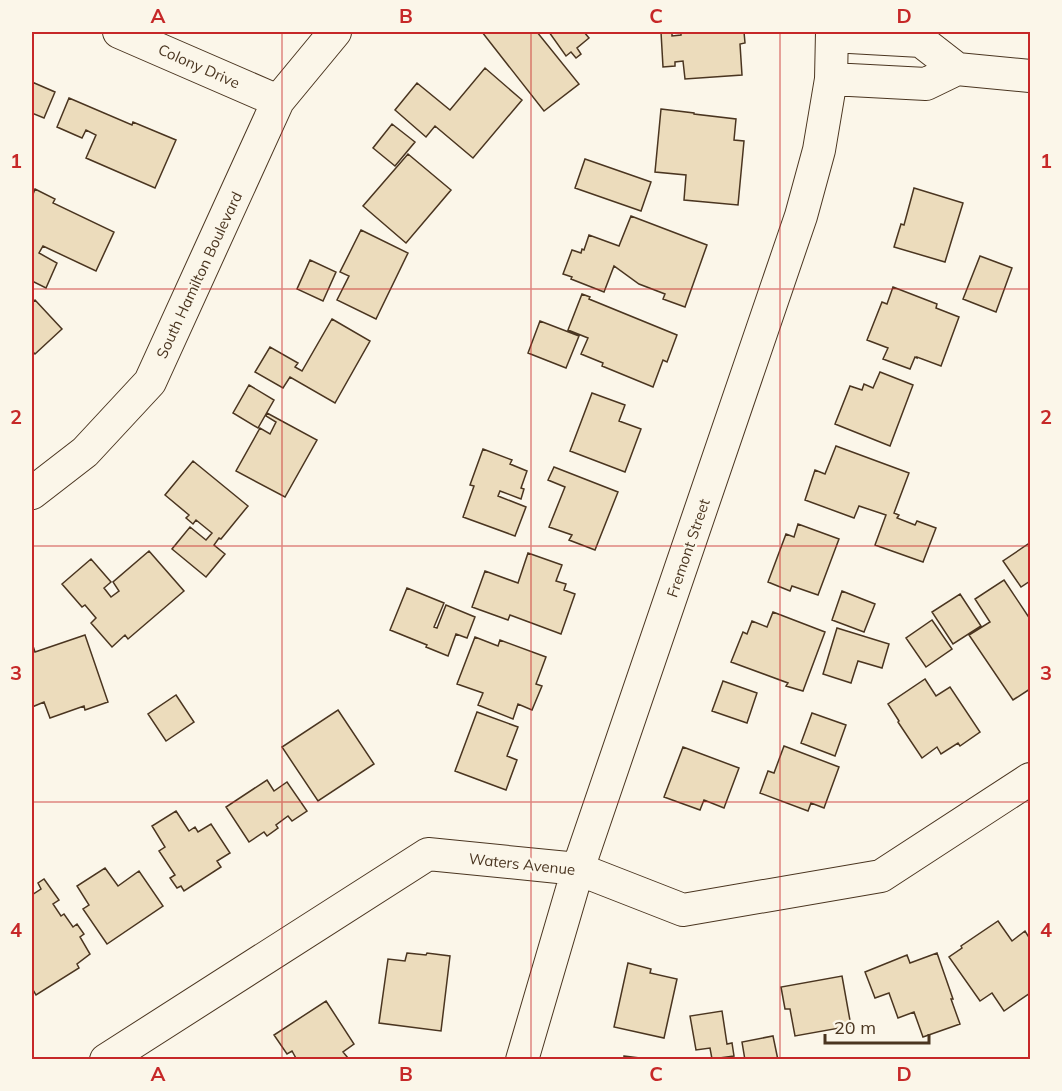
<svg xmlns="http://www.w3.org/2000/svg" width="1062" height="1091" viewBox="0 0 1062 1091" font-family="Mulish,sans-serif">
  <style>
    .building { fill: #ecdcbc; stroke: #4a3520; stroke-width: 1.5 }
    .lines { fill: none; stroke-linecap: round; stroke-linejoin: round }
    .street-casing { stroke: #4a3520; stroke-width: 34 }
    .street { stroke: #fbf6e9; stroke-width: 32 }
    .grid { fill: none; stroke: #c62828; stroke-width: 1.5; stroke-opacity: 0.55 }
    .labels { text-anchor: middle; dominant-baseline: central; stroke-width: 4.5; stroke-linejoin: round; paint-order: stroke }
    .street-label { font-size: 15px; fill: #4a3520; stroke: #fbf6e9 }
    .neatline { fill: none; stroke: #c62828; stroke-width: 2 }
    .grid-label { font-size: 20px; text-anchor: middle; font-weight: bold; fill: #c62828 }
  </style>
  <rect width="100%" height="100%" fill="#fbf6e9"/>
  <path class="building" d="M 482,32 L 537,32 L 579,84 L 544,111 Z
    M 549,32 L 584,32 L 589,38 L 577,48 L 581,54 L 576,58 L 571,52 L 566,56 Z
    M 661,32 L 672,32 L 672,36 L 681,35 L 681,32 L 744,32 L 745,43 L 740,44 L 742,75 L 685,79 L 683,61 L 675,62 L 675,66 L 663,67 Z
    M 485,68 L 522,100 L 473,158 L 435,126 L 426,137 L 395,110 L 417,83 L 450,110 Z
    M 32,82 L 55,92 L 44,118 L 32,113 L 32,114 Z
    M 69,98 L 132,125 L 133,122 L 176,140 L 155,188 L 86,158 L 96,135 L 86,130 L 82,138 L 57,127 Z
    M 661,109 L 694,113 L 694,114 L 736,119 L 734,140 L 744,141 L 738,205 L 684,200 L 686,175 L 655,172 Z
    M 392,124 L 415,142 L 395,166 L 373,148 Z
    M 408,154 L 451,190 L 406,243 L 363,206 Z
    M 585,159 L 651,182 L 641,211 L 575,188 Z
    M 914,188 L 963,203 L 945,262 L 894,247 L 901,224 L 904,225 Z
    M 35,189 L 55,199 L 53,203 L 114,232 L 96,271 L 43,246 L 39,253 L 57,263 L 46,288 L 32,281 L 32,197 Z
    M 631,216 L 707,245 L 685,307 L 663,299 L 665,294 L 639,284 L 614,266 L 604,292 L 571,279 L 572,277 L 563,274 L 572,250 L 581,253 L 582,249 L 584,250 L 589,235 L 619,246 Z
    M 361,230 L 408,253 L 376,319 L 337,300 L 349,276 L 340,272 Z
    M 980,256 L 1012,268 L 996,312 L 963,299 Z
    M 310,260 L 336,272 L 323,301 L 297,289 Z
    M 893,287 L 937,304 L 936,308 L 959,317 L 941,366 L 917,357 L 917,358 L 915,357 L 910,369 L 883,359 L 888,348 L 867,340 L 882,302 L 887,304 Z
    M 582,294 L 590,297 L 589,299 L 677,335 L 667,362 L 663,360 L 653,387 L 602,366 L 603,363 L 581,354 L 588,338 L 568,330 Z
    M 35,300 L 62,329 L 35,354 L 32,351 L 32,303 Z
    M 332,319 L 370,341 L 335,403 L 290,377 L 283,388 L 255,372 L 270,347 L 298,363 L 295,367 L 302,371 Z
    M 540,321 L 579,336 L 566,368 L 528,353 Z
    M 880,372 L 913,385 L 890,446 L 835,424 L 850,386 L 862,390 L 864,384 L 873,388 Z
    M 249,385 L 274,400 L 258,428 L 233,413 Z
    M 592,393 L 625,405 L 619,421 L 641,429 L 625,472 L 570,451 Z
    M 267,413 L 317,440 L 285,497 L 236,471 L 260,428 L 270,434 L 276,422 L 266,416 Z
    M 836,446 L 909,473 L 894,513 L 899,515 L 897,518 L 915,525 L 917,521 L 936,528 L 923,562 L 875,545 L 886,515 L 859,506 L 854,518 L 805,500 L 815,470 L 825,474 Z
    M 483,449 L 512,460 L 510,464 L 527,471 L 521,488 L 524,489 L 521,499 L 500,491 L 498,496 L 526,507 L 515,536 L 463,517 L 474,486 L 470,485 Z
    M 193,461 L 248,506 L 221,539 L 219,538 L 214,545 L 225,554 L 206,577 L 172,549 L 190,527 L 206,540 L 212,533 L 196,520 L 193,524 L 186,518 L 189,515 L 165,495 Z
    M 554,467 L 618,492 L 595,550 L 569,540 L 572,535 L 549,527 L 565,487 L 548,480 Z
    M 798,524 L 839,539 L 818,595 L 792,586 L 790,591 L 768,582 L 786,534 L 794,537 Z
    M 1028,544 L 1030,547 L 1030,581 L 1021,587 L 1003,561 Z
    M 149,551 L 184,591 L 128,639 L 125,635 L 112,647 L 91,623 L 96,618 L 85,605 L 82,607 L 62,584 L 91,559 L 111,582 L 104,588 L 111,597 L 119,591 L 113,582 Z
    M 528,553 L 562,565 L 556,581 L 566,584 L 564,590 L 575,594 L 561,634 L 510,615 L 508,620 L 472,607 L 485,571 L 518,583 Z
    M 1004,580 L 1030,619 L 1030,689 L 1013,700 L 969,635 L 990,622 L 975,599 Z
    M 407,588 L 444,603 L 434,627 L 437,628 L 446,605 L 475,617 L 467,638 L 456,634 L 448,656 L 426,647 L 427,645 L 390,630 Z
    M 842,591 L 875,604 L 864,632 L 832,620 Z
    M 960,594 L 981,626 L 953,644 L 932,612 Z
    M 773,612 L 825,632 L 803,691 L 786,686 L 788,683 L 731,662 L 743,632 L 747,634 L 752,621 L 767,627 Z
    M 932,620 L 952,649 L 926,667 L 906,638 Z
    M 837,628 L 889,644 L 882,668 L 858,661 L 851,683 L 823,674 Z
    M 85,635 L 108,702 L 85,710 L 84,706 L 50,718 L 44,702 L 32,707 L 32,643 L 35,652 Z
    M 475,637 L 498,646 L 500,640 L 546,657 L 536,684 L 542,686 L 532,710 L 518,704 L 513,719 L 478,705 L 483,693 L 457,684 Z
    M 925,679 L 936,696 L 950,687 L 980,732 L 960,746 L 958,743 L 941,754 L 937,747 L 922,758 L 898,722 L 899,721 L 888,704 Z
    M 723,681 L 757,693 L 747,723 L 712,711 Z
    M 176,695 L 194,722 L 166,741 L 148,714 Z
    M 338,710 L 374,764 L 318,801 L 282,747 Z
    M 477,712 L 518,727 L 507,756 L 517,760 L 506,790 L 455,771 Z
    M 812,713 L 846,725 L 835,756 L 801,743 Z
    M 784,746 L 839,767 L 824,808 L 811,803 L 808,811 L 760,793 L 768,771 L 774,773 Z
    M 683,747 L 739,768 L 724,808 L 704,800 L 700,810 L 664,797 Z
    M 267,780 L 274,791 L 287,782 L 307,811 L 292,821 L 288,816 L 276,825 L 278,828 L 267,836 L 264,832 L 249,842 L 226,807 Z
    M 176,811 L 189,831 L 195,827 L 198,832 L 211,824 L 230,853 L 217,861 L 221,867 L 184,891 L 181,886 L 177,888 L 170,878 L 175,875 L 159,851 L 165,847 L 152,826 Z
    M 105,868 L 118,886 L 139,871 L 163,906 L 107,944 L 83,909 L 89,905 L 77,886 Z
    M 44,879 L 59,900 L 53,904 L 61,916 L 64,914 L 73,927 L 77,924 L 84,934 L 80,937 L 90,954 L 77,964 L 79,968 L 36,995 L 32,988 L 32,895 L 41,889 L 38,883 Z
    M 998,921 L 1012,941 L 1025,931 L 1030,939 L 1030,993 L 1004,1011 L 992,993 L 980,1001 L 949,957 L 962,948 L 961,946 Z
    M 407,953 L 426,955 L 427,953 L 450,956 L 441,1031 L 379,1023 L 388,959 L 405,961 Z
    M 937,953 L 953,999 L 951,999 L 960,1024 L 923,1037 L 914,1012 L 898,1018 L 889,993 L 875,998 L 865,972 L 907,955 L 910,963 Z
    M 628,963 L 651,969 L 650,973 L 677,979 L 664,1038 L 614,1027 Z
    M 842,976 L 851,1026 L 795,1036 L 790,1009 L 785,1009 L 781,987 Z
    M 326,1001 L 354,1044 L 343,1052 L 348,1058 L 346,1060 L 297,1060 L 292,1051 L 287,1054 L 274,1035 Z
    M 722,1011 L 727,1044 L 732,1043 L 734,1056 L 712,1059 L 710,1048 L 696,1050 L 690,1016 Z
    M 773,1036 L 778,1060 L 745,1060 L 742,1042 Z
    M 624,1056 L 656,1060 L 624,1060 Z"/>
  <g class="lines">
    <defs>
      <path id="street" d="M 119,32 L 278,101
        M 832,36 L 921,41 L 957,69
        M 831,79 L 926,84 L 957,69 L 1030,76
        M 32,493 L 85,452 L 150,382 L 278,101 L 335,32
        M 106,1060 L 428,854 L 578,869 L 683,910 L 881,876 L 1030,779
        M 522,1060 L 578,869 L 801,216 L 819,150 L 831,79 L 832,32"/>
    </defs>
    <use href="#street" class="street-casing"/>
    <use href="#street" class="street"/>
  </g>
  <path class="grid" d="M 282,32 L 282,1060M 531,32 L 531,1060M 780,32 L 780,1060M 32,289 L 1030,289M 32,546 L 1030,546M 32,802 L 1030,802"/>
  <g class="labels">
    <g class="street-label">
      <text transform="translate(199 66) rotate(24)">Colony Drive</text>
      <text transform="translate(199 275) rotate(-65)">South Hamilton Boulevard</text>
      <text transform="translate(688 548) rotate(-71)">Fremont Street</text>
      <text transform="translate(522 864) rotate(6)">Waters Avenue</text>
    </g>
  </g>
  <rect width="1062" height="1091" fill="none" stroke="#fbf6e9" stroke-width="66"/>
  <path d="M825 1034v9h104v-9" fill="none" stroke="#4a3520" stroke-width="3"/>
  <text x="834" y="1034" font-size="18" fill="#4a3520" stroke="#fbf6e9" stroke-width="4.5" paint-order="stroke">20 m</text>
  <rect x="33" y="33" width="996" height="1025" class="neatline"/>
  <g class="grid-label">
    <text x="158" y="23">A</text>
    <text x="406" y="23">B</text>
    <text x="656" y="23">C</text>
    <text x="904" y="23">D</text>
    <text x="16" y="168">1</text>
    <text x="1046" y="168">1</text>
    <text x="16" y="424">2</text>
    <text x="1046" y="424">2</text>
    <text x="16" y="680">3</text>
    <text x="1046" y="680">3</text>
    <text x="16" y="937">4</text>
    <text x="1046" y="937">4</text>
    <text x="158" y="1081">A</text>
    <text x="406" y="1081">B</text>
    <text x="656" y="1081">C</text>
    <text x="904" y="1081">D</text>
  </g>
</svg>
